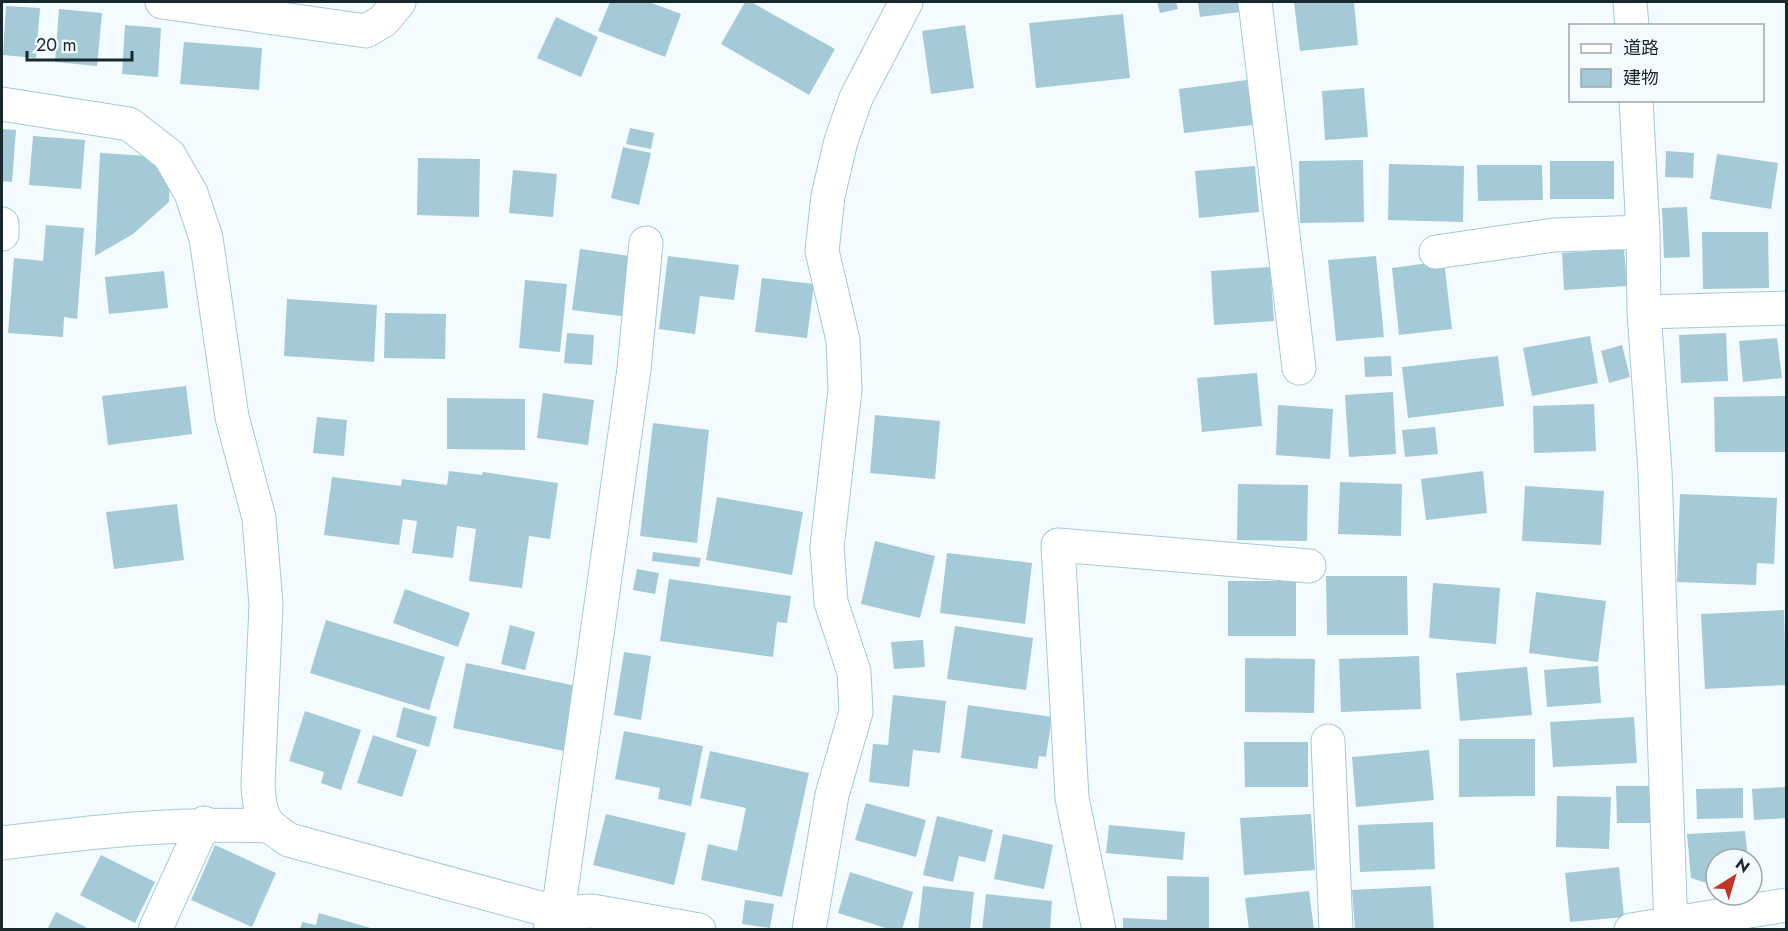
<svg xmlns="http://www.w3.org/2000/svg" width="1788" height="931" viewBox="0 0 1788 931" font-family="Jost,'Noto Sans JP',sans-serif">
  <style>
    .building { fill: #a3cad6 }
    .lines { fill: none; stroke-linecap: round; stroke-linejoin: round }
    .street-casing { stroke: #a3cad6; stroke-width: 35 }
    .street { stroke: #fff; stroke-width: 33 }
  </style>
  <rect width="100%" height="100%" fill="#f4fbfe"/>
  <path class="building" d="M 610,2 L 649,2 L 681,14 L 665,57 L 598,31 Z
    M 745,2 L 751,2 L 835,49 L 809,95 L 721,44 Z
    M 1157,2 L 1176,2 L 1178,9 L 1160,13 Z
    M 1198,2 L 1238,2 L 1240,12 L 1200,17 Z
    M 1294,2 L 1354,2 L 1358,45 L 1300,51 Z
    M 6,6 L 40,8 L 36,58 L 3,55 Z
    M 59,9 L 102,13 L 97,66 L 55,62 Z
    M 1123,14 L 1130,78 L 1036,88 L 1029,23 Z
    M 556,17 L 598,37 L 581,77 L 537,58 Z
    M 125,25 L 161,28 L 158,77 L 122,74 Z
    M 965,25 L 974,88 L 931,94 L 922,31 Z
    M 184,42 L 262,48 L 259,90 L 180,84 Z
    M 1247,80 L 1253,125 L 1184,133 L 1179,89 Z
    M 1364,88 L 1368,137 L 1325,140 L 1322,91 Z
    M 630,128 L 654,133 L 651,149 L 626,144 Z
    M 2,129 L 16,130 L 12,182 L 2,181 Z
    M 33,136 L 85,140 L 81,189 L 29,185 Z
    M 623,147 L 651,153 L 639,205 L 611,198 Z
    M 1666,151 L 1694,153 L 1693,178 L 1665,177 Z
    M 100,153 L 149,156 L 170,176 L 169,202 L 133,234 L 95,256 Z
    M 1717,154 L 1778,163 L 1771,209 L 1710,199 Z
    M 418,158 L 480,159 L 479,217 L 417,215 Z
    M 1363,160 L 1364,222 L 1300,223 L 1299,161 Z
    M 1550,161 L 1614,161 L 1614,199 L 1550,199 Z
    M 1389,164 L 1464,166 L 1463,222 L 1388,220 Z
    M 1477,165 L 1542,165 L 1543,200 L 1478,201 Z
    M 1255,166 L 1259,212 L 1199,218 L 1195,171 Z
    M 513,170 L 557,174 L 553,217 L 509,213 Z
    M 1687,207 L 1690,257 L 1664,258 L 1662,208 Z
    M 46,225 L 84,228 L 77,319 L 64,317 L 63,337 L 8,333 L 14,258 L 43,261 Z
    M 1702,232 L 1768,232 L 1769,288 L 1703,289 Z
    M 580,249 L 637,257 L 629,317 L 572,310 Z
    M 1624,249 L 1627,286 L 1564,290 L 1562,253 Z
    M 668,256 L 739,265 L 734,300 L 700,296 L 695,334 L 659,329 Z
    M 1376,256 L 1384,337 L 1336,341 L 1328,260 Z
    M 1444,261 L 1452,329 L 1399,335 L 1392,268 Z
    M 1270,267 L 1274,321 L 1214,325 L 1211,271 Z
    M 164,271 L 168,308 L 109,314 L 105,277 Z
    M 762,278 L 814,284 L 807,338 L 755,332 Z
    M 525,280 L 567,284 L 560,352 L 519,348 Z
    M 287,299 L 377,305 L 374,362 L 284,356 Z
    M 385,313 L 446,314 L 445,359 L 384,358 Z
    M 567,333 L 594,335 L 592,365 L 564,363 Z
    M 1726,333 L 1728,381 L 1681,383 L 1679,335 Z
    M 1590,336 L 1598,383 L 1532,396 L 1523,348 Z
    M 1777,338 L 1782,378 L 1743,382 L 1739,341 Z
    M 1622,345 L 1630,377 L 1609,383 L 1601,351 Z
    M 1391,356 L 1392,376 L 1365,377 L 1364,357 Z
    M 1498,356 L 1504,406 L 1408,418 L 1402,367 Z
    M 1257,373 L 1262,426 L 1202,432 L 1197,378 Z
    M 186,386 L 192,434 L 108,445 L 102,396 Z
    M 1393,392 L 1396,454 L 1349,457 L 1345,395 Z
    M 543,393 L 594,400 L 588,445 L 537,438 Z
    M 1786,396 L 1786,452 L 1715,452 L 1714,397 Z
    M 447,398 L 525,399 L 525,450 L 447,449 Z
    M 1594,404 L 1596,451 L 1534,453 L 1533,406 Z
    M 1278,405 L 1333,409 L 1330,459 L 1276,455 Z
    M 875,415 L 940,421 L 935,479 L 870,473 Z
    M 317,417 L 347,420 L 344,456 L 313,453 Z
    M 653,423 L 709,430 L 697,543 L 640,536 Z
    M 1435,427 L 1438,454 L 1405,457 L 1402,430 Z
    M 449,471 L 482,475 L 483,472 L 558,483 L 550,539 L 529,536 L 522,588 L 469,581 L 476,529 L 457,526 L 453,558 L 412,553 L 417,521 L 403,519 L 399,545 L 324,535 L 332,477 L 401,486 L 402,479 L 447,485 Z
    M 1483,471 L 1487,513 L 1426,520 L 1421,479 Z
    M 1340,482 L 1402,484 L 1401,536 L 1338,534 Z
    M 1238,484 L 1308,485 L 1307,541 L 1237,540 Z
    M 1525,486 L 1604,491 L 1601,545 L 1522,541 Z
    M 1680,494 L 1777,498 L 1774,564 L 1757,563 L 1756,585 L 1677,582 Z
    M 717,497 L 803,512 L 792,575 L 706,560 Z
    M 177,504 L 184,560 L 114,569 L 106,512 Z
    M 875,541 L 935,556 L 920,618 L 861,604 Z
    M 653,552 L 701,558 L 699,567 L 652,561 Z
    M 947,553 L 1032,563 L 1025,624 L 940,613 Z
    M 637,569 L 659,573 L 655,594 L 633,590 Z
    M 1326,576 L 1407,576 L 1408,635 L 1327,635 Z
    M 669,579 L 791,596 L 787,623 L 777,622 L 773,657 L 660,641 Z
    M 1228,581 L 1296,581 L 1296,636 L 1228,636 Z
    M 1433,583 L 1500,588 L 1496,644 L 1429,638 Z
    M 405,589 L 470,613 L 458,647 L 393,623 Z
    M 1536,592 L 1606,601 L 1598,662 L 1529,653 Z
    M 1784,610 L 1786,685 L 1705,689 L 1701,614 Z
    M 326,620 L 445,657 L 429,710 L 310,673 Z
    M 510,625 L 535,632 L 525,670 L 501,664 Z
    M 955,626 L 1033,638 L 1026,690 L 947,679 Z
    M 923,640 L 925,667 L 894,669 L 891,642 Z
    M 624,652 L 651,656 L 641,720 L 614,715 Z
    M 1419,656 L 1421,709 L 1341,712 L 1339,659 Z
    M 1245,658 L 1315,659 L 1314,713 L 1245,712 Z
    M 466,663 L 581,687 L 569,752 L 453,728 Z
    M 1598,666 L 1601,703 L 1547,707 L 1544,670 Z
    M 1527,667 L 1532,715 L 1460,721 L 1456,673 Z
    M 893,695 L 946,701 L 940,753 L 913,750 L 909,787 L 869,782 L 873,744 L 888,745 Z
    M 968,705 L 1052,717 L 1046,757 L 1039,756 L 1037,769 L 961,758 Z
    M 403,707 L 437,717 L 429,747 L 396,737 Z
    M 305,711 L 361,730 L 341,790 L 321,783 L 324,772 L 289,761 Z
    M 1634,717 L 1637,763 L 1553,767 L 1550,722 Z
    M 624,731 L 703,746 L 691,806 L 658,799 L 660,788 L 615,779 Z
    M 373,735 L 417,750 L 402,797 L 357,783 Z
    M 1459,739 L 1535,739 L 1535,796 L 1459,797 Z
    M 1244,742 L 1308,742 L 1308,787 L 1245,787 Z
    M 1429,750 L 1434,800 L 1356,807 L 1352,757 Z
    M 710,751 L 809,773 L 782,897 L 701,880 L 708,844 L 737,851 L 746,808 L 700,798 Z
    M 1616,786 L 1649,786 L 1650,823 L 1617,823 Z
    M 1786,787 L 1786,818 L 1754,820 L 1752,789 Z
    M 1743,788 L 1743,818 L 1697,819 L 1696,789 Z
    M 1557,796 L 1611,797 L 1609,849 L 1556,847 Z
    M 866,803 L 926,820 L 916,857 L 855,840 Z
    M 606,814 L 686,833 L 674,885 L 593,865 Z
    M 1311,814 L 1315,870 L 1244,875 L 1240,818 Z
    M 937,816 L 993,830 L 985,862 L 959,856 L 953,882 L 923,875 Z
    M 1433,822 L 1435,869 L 1360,872 L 1358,825 Z
    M 1109,825 L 1185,832 L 1183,860 L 1106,853 Z
    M 1745,831 L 1748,859 L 1716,859 L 1716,886 L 1691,878 L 1687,834 Z
    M 1003,834 L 1053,845 L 1044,889 L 994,879 Z
    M 215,845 L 276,873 L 252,927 L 191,900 Z
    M 101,855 L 155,882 L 135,923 L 80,895 Z
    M 1619,867 L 1624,917 L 1570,922 L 1565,873 Z
    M 850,872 L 913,892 L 902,930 L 892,930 L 838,913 Z
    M 1167,876 L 1209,877 L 1209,930 L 1123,930 L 1123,918 L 1167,920 Z
    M 923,886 L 974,892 L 970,930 L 918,930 Z
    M 1431,886 L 1434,930 L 1355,930 L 1352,890 Z
    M 1309,891 L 1314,930 L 1249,930 L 1245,898 Z
    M 986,894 L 1052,901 L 1050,930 L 982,930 Z
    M 745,900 L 774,904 L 770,928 L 742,924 Z
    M 56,912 L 91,930 L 47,930 Z
    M 319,913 L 374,929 L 374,930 L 300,930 L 302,922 L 316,925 Z"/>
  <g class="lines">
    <defs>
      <path id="street" d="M 162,2 L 366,31 L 383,21 L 399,2
        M 1255,2 L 1299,368
        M 1630,2 L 1632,26
        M 1636,100 L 1643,232 L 1644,312 L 1655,471 L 1671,930
        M 2,104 L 129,124 L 169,155 L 191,193 L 206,238 L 232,417 L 259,518 L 266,605 L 258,784 C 260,817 262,822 289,840 L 558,913 L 592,911 L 699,930
        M 2,224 L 2,234
        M 1436,252 L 1554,235 L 1643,232
        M 1644,312 L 1786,308
        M 1328,741 L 1336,930
        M 2,843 C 92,832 175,822 267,826
        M 155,930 L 204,823
        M 550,930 L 558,913 L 634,369 L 646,243
        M 809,930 L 832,795 L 856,712 L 854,672 L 831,602 L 827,547 L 845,390 L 843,340 L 822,251 L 828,196 L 841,141 L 856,98 L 906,2
        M 1099,930 L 1072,798 L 1058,545 L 1309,566
        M 1631,930 L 1786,905"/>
    </defs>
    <use href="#street" class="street-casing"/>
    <use href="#street" class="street"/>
  </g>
  <rect width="1788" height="931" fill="none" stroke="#19282d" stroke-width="6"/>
  <rect x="1569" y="24" width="195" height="78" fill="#f4fbfe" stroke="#9ca7aa" stroke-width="1.5"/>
  <rect x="1581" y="44" width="30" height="9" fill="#ffffff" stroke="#9ca7aa" stroke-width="1.5"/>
  <text x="1623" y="54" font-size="18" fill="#19282d">道路</text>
  <rect x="1581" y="69" width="30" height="18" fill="#a3cad6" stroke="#9ca7aa" stroke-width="1.5"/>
  <text x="1623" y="84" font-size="18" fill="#19282d">建物</text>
  <g transform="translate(1734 877) rotate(37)"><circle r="28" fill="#f4fbfe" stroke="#9ca7aa" stroke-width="1.5"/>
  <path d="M0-4.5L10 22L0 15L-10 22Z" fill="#c13426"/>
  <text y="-9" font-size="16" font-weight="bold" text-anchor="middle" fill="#19282d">N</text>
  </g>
  <path d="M27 51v9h105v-9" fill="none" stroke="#19282d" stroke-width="3"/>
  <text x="36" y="51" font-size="18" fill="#19282d" stroke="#f4fbfe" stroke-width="4.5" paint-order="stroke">20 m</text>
</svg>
